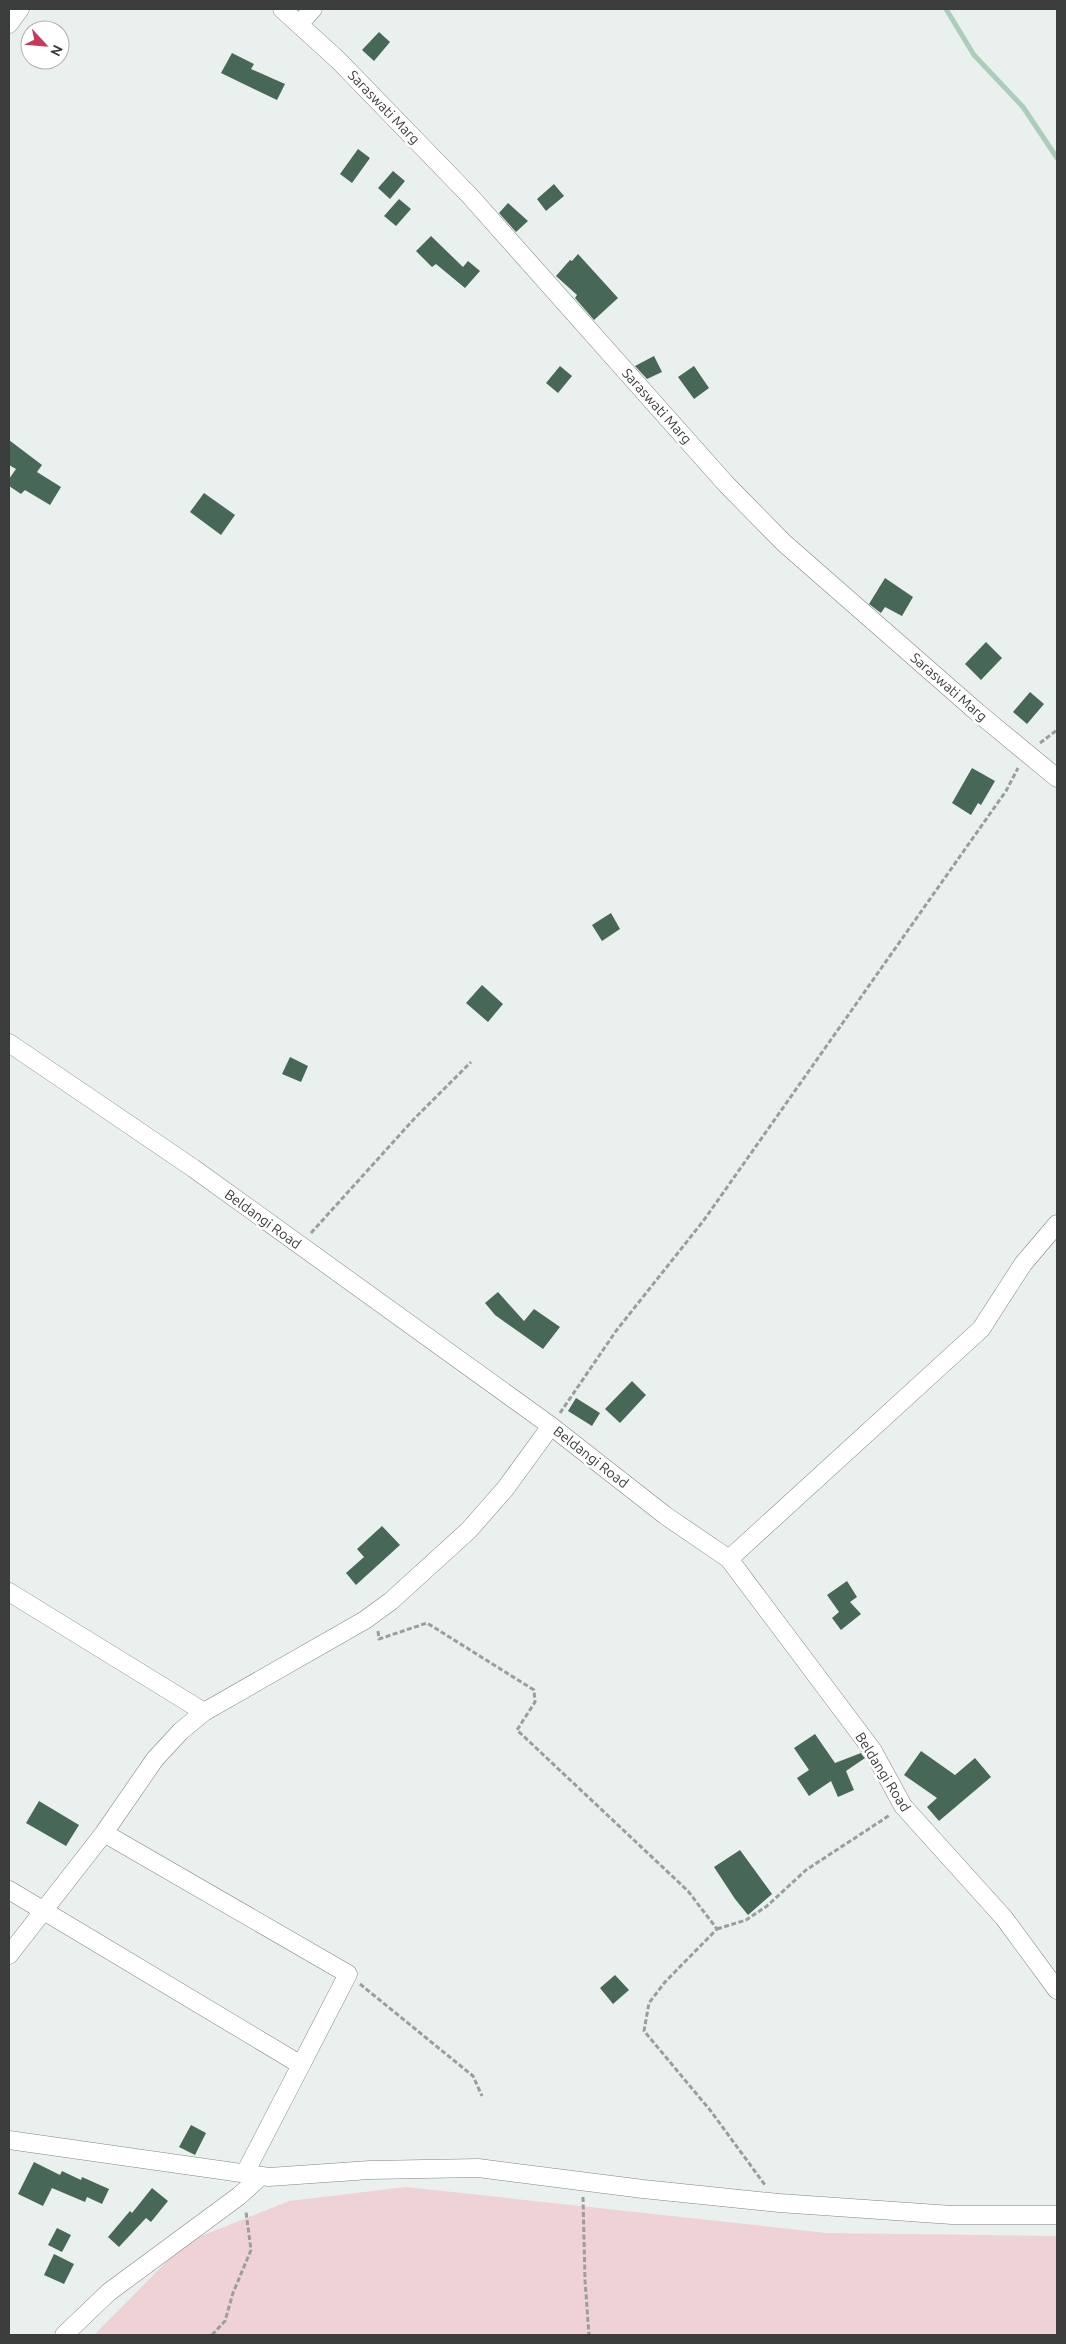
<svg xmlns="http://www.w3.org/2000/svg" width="1066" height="2344" viewBox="0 0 1066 2344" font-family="Ubuntu,sans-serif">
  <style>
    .green { fill: #efd2d5 }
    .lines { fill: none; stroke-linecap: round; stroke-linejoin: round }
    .stream { stroke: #aaceba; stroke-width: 5 }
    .building { fill: #476856 }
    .minor-casing { stroke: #818683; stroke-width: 19 }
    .path { stroke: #9a9e9c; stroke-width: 3; stroke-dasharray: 5 2.5; stroke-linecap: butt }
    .minor { stroke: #fff; stroke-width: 18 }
    .labels { text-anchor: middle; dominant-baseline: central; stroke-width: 5; stroke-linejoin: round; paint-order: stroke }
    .street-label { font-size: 14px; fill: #3b3d3c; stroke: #fff }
  </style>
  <rect width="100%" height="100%" fill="#eaf0ed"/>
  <path class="green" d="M 406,2187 L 827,2233 L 1057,2236 L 1057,2335 L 94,2335 L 186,2242 L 289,2201 Z"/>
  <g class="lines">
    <path class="stream" d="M 946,9 L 974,55 L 1023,107 L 1057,158"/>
  </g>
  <path class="building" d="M 379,32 L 390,42 L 374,61 L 362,50 Z
    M 232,53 L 254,64 L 251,69 L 285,84 L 277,100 L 221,73 Z
    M 358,149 L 370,158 L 352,183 L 340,174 Z
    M 393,171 L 405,181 L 390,199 L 378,188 Z
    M 554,184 L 564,196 L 546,211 L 537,199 Z
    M 399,199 L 411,209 L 396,226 L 384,216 Z
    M 508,203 L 528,221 L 516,232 L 499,213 Z
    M 431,236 L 463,267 L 468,261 L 480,271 L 465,288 L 436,264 L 432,267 L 416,251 Z
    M 578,254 L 618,298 L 594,320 L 575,298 L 577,295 L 556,276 L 570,260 L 572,261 Z
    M 654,356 L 662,372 L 647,379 L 635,366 Z
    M 560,366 L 572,376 L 558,393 L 546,383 Z
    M 694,366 L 709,388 L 694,399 L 678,377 Z
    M 9,440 L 42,465 L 37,472 L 61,487 L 50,505 L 25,490 L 21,494 L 9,486 L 9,479 L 16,469 L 9,465 Z
    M 204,493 L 235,515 L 221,535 L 190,512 Z
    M 885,578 L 913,597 L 902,616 L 885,607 L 881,613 L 869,604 Z
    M 986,642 L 1002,658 L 981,680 L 965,664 Z
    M 1030,692 L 1044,704 L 1027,724 L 1013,712 Z
    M 972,768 L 995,781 L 981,805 L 978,803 L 971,815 L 952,803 Z
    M 611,913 L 620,929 L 602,941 L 592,925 Z
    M 482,985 L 503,1004 L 488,1022 L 466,1003 Z
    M 290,1057 L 308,1066 L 301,1082 L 282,1074 Z
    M 498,1292 L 524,1321 L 534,1309 L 560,1327 L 543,1349 L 495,1315 L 485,1303 Z
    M 632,1381 L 646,1395 L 620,1423 L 605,1409 Z
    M 576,1398 L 600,1413 L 592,1426 L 568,1411 Z
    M 382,1526 L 400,1545 L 356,1585 L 346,1573 L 364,1557 L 357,1549 Z
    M 847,1581 L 857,1597 L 850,1602 L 861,1614 L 841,1630 L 832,1618 L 839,1612 L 827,1595 Z
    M 815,1734 L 835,1763 L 861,1753 L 863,1756 L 865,1758 L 846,1771 L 854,1790 L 838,1797 L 831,1781 L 809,1796 L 797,1778 L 809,1770 L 794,1748 Z
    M 921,1751 L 955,1775 L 975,1758 L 991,1777 L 939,1821 L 927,1807 L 937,1798 L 904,1775 Z
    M 39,1801 L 79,1825 L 66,1846 L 26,1823 Z
    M 740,1850 L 772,1894 L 748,1915 L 735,1899 L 714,1867 Z
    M 615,1975 L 629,1990 L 613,2004 L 600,1988 Z
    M 191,2125 L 206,2133 L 195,2155 L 179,2147 Z
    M 34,2162 L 60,2175 L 62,2171 L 81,2180 L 82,2177 L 109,2189 L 102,2204 L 87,2197 L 85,2202 L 52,2188 L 43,2206 L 18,2194 Z
    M 152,2188 L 168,2201 L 151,2222 L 146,2218 L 119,2247 L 108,2237 L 130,2211 L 132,2213 Z
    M 57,2228 L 71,2235 L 62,2252 L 48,2245 Z
    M 54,2254 L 74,2264 L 64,2284 L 44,2275 Z"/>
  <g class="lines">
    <defs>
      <path id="minor" d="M 282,9 L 338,60 L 470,196 L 726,484 L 784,543 L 977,712 L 1057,778
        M 300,23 L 313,9
        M 9,24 L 20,9
        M 9,1043 L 193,1168 L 551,1426 L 666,1516 L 729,1559 L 873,1751 L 903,1806 L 1004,1918 L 1057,1990
        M 729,1559 L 981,1329 L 1023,1264 L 1057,1224
        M 9,1592 L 204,1712
        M 104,1833 L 348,1974 L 301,2065
        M 9,1890 L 301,2065 L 245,2173
        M 9,1955 L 104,1833 L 155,1759 L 181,1731 L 204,1712 L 365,1620 L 391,1601 L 469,1530 L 505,1489 L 551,1426
        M 9,2140 L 269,2177 L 370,2170 L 478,2168 L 643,2189 L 779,2203 L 952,2215 L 1057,2215
        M 64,2335 L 109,2292 L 239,2196 L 261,2176"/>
    </defs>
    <use href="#minor" class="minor-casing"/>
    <path class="path" d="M 1040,743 L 1057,730
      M 311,1233 L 414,1119 L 471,1062
      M 560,1413 L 616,1331 L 704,1220 L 1006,791 L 1018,768
      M 378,1631 L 379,1639 L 427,1623 L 534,1690 L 535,1702 L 517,1730 L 688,1891 L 717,1929 L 665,1982 L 649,2003 L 644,2031 L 710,2110 L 765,2185
      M 717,1929 L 746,1920 L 767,1906 L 806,1870 L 890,1815
      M 360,1984 L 473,2076 L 482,2096
      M 583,2197 L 585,2280 L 589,2335
      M 212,2335 L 225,2321 L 233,2293 L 251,2250 L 246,2212"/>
    <use href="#minor" class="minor"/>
  </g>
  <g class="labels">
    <g class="street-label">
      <text transform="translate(384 107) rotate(46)">Saraswati Marg</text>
      <text transform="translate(657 406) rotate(48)">Saraswati Marg</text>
      <text transform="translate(949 687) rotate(41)">Saraswati Marg</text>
      <text transform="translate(263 1219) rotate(36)">Beldangi Road</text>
      <text transform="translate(591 1457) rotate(38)">Beldangi Road</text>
      <text transform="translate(883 1772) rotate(58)">Beldangi Road</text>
    </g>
  </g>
  <rect width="1066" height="2344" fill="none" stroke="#3b3d3c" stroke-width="20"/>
  <g transform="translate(45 45) rotate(116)"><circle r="24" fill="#ffffff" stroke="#b1b1b1"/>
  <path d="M0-4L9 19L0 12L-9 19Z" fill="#c8385b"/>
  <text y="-8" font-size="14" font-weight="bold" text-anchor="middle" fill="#3b3d3c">N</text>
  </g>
</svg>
